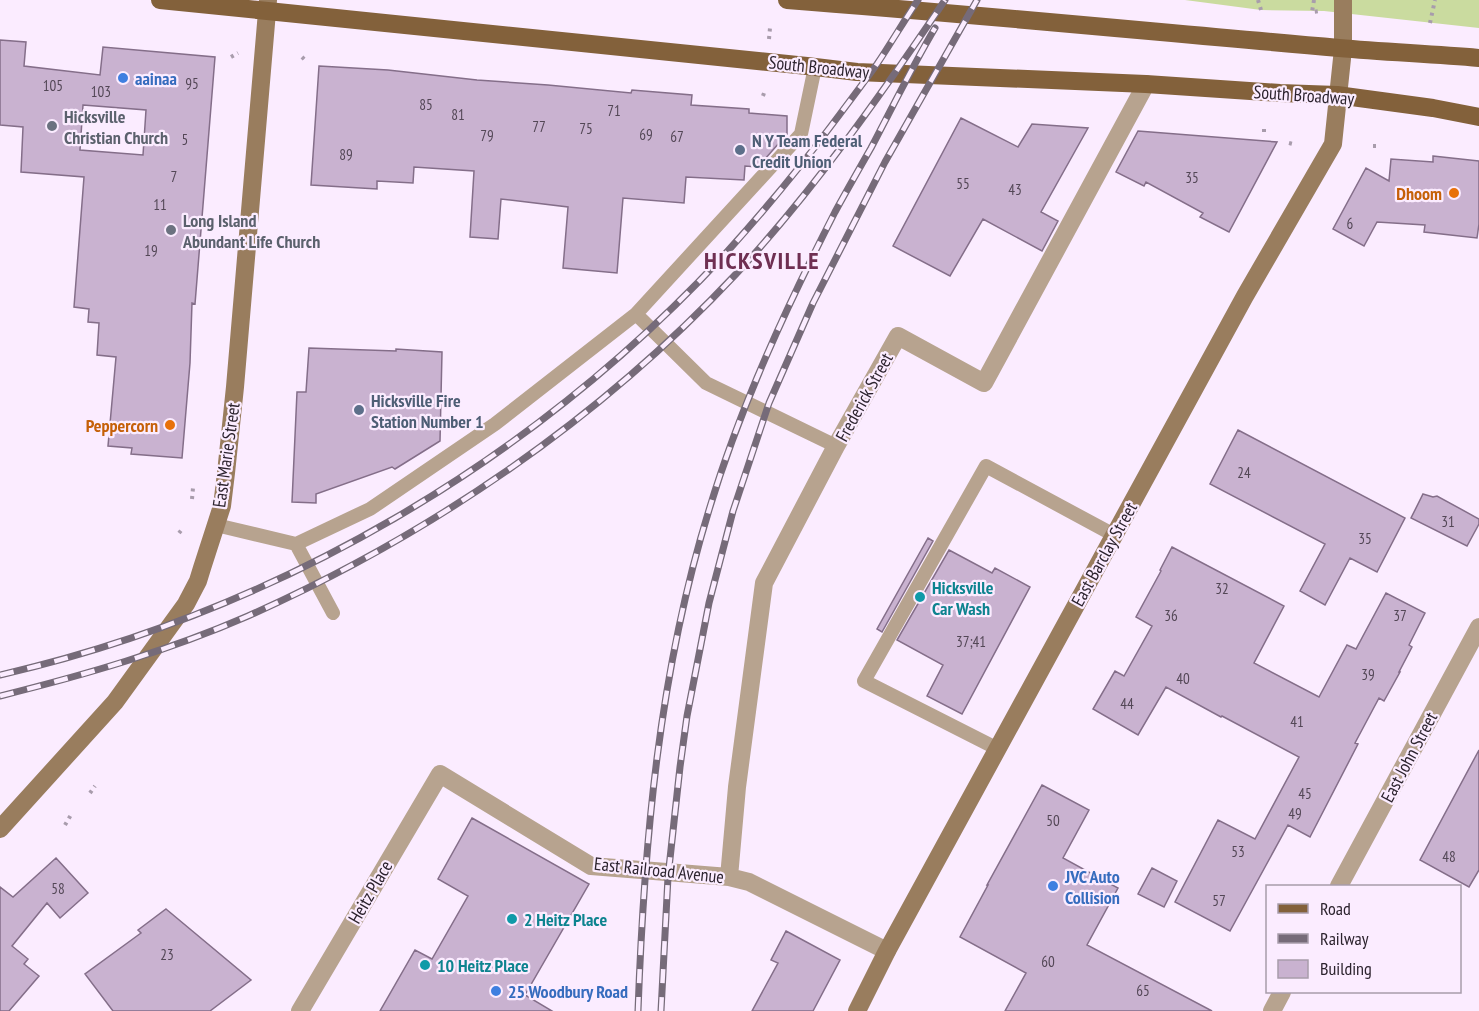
<svg xmlns="http://www.w3.org/2000/svg" width="1479" height="1011" viewBox="0 0 1479 1011" font-family="'PT Sans Narrow',sans-serif">
  <style>
    .green { fill: #cadb9f }
    .building { fill: #c9b2d0; stroke: #846e89; stroke-width: 1.5; fill-rule: evenodd }
    .lines { fill: none; stroke-linecap: round; stroke-linejoin: round }
    .path { stroke: #a89cac; stroke-width: 4; stroke-dasharray: 3 4.5; stroke-linecap: butt }
    .lane { stroke: #b7a38f; stroke-width: 14 }
    .street { stroke: #b7a38f; stroke-width: 18 }
    .secondary { stroke: #997d5e; stroke-width: 18 }
    .primary { stroke: #83613b; stroke-width: 18 }
    .rail-casing { stroke: #766b79; stroke-width: 7 }
    .rail { stroke: #fbecff; stroke-width: 4.5; stroke-dasharray: 14; stroke-linecap: butt }
    .shop-dot { fill: #3f7fe0; stroke: #fbecff; stroke-width: 2 }
    .worship-dot { fill: #6b7280; stroke: #fbecff; stroke-width: 2 }
    .service-dot { fill: #5c6f8a; stroke: #fbecff; stroke-width: 2 }
    .food-dot { fill: #e8710a; stroke: #fbecff; stroke-width: 2 }
    .culture-dot { fill: #0f9aa8; stroke: #fbecff; stroke-width: 2 }
    .labels { text-anchor: middle; dominant-baseline: central; stroke-width: 4.5; stroke-linejoin: round; paint-order: stroke }
    .number-label { font-size: 15px; fill: #534756 }
    .street-label { font-size: 18px; fill: #2c232e; stroke: #fbecff }
    .shop-label { font-size: 18px; font-weight: bold; fill: #366cbe; stroke: #fbecff; text-anchor: start }
    .worship-label { font-size: 18px; font-weight: bold; fill: #5b616d; stroke: #fbecff; text-anchor: start }
    .service-label { font-size: 18px; font-weight: bold; fill: #4e5e75; stroke: #fbecff; text-anchor: start }
    .food-label { font-size: 18px; font-weight: bold; fill: #c56008; stroke: #fbecff; text-anchor: end }
    .culture-label { font-size: 18px; font-weight: bold; fill: #0d838f; stroke: #fbecff; text-anchor: start }
    .district-label { font-size: 24px; font-weight: bold; letter-spacing: 1.5px; fill: #6f2f52; stroke: #fbecff }
  </style>
  <rect width="100%" height="100%" fill="#fbecff"/>
  <path class="green" d="M 1185,0 L 1479,0 L 1479,28 L 1324,11 L 1261,10 Z"/>
  <path class="building" d="M 0,40 L 26,42 L 24,66 L 100,75 L 103,47 L 215,57 L 195,304 L 192,303 L 190,363 L 182,458 L 131,454 L 132,448 L 108,446 L 116,357 L 97,355 L 99,323 L 88,322 L 89,309 L 74,307 L 84,177 L 21,172 L 23,127 L 0,125 ZM 83,105 L 146,110 L 143,155 L 80,150 Z
    M 319,66 L 388,70 L 477,80 L 548,85 L 631,93 L 632,90 L 692,95 L 691,105 L 749,109 L 749,113 L 787,116 L 787,134 L 758,167 L 745,166 L 744,180 L 686,177 L 684,203 L 623,198 L 617,273 L 563,268 L 568,207 L 501,199 L 498,239 L 470,237 L 474,171 L 414,167 L 413,183 L 377,181 L 377,189 L 311,185 Z
    M 961,118 L 1018,147 L 1032,124 L 1088,128 L 1041,212 L 1058,221 L 1042,251 L 983,219 L 950,276 L 893,246 Z
    M 1138,131 L 1277,142 L 1229,232 L 1200,217 L 1203,213 L 1146,182 L 1144,186 L 1116,172 Z
    M 1433,156 L 1479,161 L 1479,224 L 1477,238 L 1424,232 L 1425,225 L 1377,222 L 1364,246 L 1333,229 L 1366,168 L 1389,181 L 1391,159 L 1433,162 Z
    M 309,348 L 396,351 L 396,349 L 442,352 L 440,441 L 395,469 L 392,467 L 316,494 L 316,503 L 292,502 L 297,392 L 306,392 Z
    M 1238,430 L 1405,518 L 1377,572 L 1350,558 L 1325,605 L 1300,591 L 1325,544 L 1210,484 Z
    M 1423,494 L 1433,497 L 1437,496 L 1479,519 L 1479,524 L 1467,546 L 1411,518 Z
    M 928,538 L 933,541 L 882,632 L 877,629 Z
    M 1172,547 L 1284,606 L 1254,663 L 1319,697 L 1347,645 L 1356,649 L 1386,593 L 1425,613 L 1409,645 L 1412,647 L 1399,672 L 1400,672 L 1384,701 L 1379,698 L 1355,743 L 1358,744 L 1310,837 L 1288,825 L 1230,931 L 1175,902 L 1218,820 L 1255,839 L 1299,757 L 1222,716 L 1221,717 L 1166,687 L 1138,735 L 1093,709 L 1115,671 L 1124,676 L 1152,626 L 1136,617 L 1161,571 L 1160,570 Z
    M 949,550 L 992,573 L 995,568 L 1030,587 L 962,714 L 927,696 L 943,665 L 897,640 Z
    M 1479,750 L 1479,870 L 1469,887 L 1420,860 Z
    M 1042,785 L 1089,810 L 1063,858 L 1118,888 L 1087,945 L 1212,1011 L 1005,1011 L 1026,973 L 960,937 L 988,885 L 987,885 Z
    M 472,818 L 589,884 L 525,995 L 552,1011 L 380,1011 L 415,950 L 432,959 L 468,896 L 438,879 Z
    M 56,858 L 88,893 L 60,918 L 47,903 L 12,946 L 28,959 L 24,964 L 39,976 L 9,1011 L 0,1011 L 0,887 L 13,897 Z
    M 1152,868 L 1177,881 L 1164,907 L 1138,894 Z
    M 166,909 L 251,980 L 210,1011 L 113,1011 L 85,974 L 141,933 L 138,930 Z
    M 786,931 L 840,960 L 813,1011 L 752,1011 L 778,963 L 771,960 Z"/>
  <g class="lines">
    <path class="path" d="M 1258,0 L 1261,10
      M 1314,0 L 1312,12 L 1320,11
      M 1430,23 L 1435,0
      M 769,39 L 770,28
      M 231,57 L 238,53
      M 302,57 L 306,61
      M 763,96 L 765,90
      M 1264,132 L 1264,129
      M 1289,143 L 1293,144
      M 1373,146 L 1377,146
      M 192,499 L 193,488
      M 179,533 L 183,528
      M 90,793 L 95,786
      M 65,825 L 72,813"/>
    <path class="lane" d="M 636,314 L 706,383 L 836,446
      M 216,525 L 296,544 L 370,509 L 495,424 L 636,314 L 801,134 L 815,67
      M 296,544 L 333,613
      M 998,749 L 864,681 L 986,466 L 1114,535"/>
    <path class="street" d="M 729,877 L 737,787 L 764,583 L 836,446 L 898,336 L 984,383 L 1146,84
      M 1339,886 L 1479,627
      M 300,1011 L 440,774 L 591,866 L 729,877 L 749,882 L 887,951
      M 1272,1011 L 1282,992"/>
    <path class="secondary" d="M 0,829 L 115,702 L 186,604 L 198,581 L 202,568 L 222,506 L 226,473 L 235,387 L 268,0
      M 857,1011 L 887,951 L 1245,296 L 1333,144 L 1343,49 L 1343,0"/>
    <path class="primary" d="M 160,0 L 807,66 L 857,72 L 1146,84 L 1280,93 L 1337,95 L 1433,108 L 1479,117
      M 787,0 C 971,14 1155,32 1339,48 C 1385,52 1432,54 1479,58"/>
    <defs>
      <path id="rail" d="M 0,675 C 278,611 532,462 726,253 C 763,212 798,170 831,126 C 846,106 862,85 877,64 C 891,43 904,21 918,0
        M 0,696 C 84,675 168,651 248,616 C 430,535 599,420 736,274 C 814,190 881,95 945,0
        M 638,1011 C 644,843 659,672 709,510 C 740,407 786,308 835,212 C 847,190 859,169 871,148 C 892,108 912,67 935,28
        M 661,1011 L 668,877 L 680,767 L 687,716 L 709,603 L 733,511 L 769,403 L 813,303 L 885,162 L 977,0"/>
    </defs>
    <use href="#rail" class="rail-casing"/>
    <use href="#rail" class="rail"/>
  </g>
  <g class="shop-dot">
    <circle cx="123" cy="78" r="6"/>
    <circle cx="1053" cy="886" r="6"/>
    <circle cx="496" cy="991" r="6"/>
  </g>
  <g class="worship-dot">
    <circle cx="52" cy="126" r="6"/>
    <circle cx="171" cy="230" r="6"/>
  </g>
  <g class="service-dot">
    <circle cx="740" cy="150" r="6"/>
    <circle cx="359" cy="410" r="6"/>
  </g>
  <g class="food-dot">
    <circle cx="1454" cy="193" r="6"/>
    <circle cx="170" cy="425" r="6"/>
  </g>
  <g class="culture-dot">
    <circle cx="920" cy="597" r="6"/>
    <circle cx="512" cy="919" r="6"/>
    <circle cx="425" cy="965" r="6"/>
  </g>
  <g class="labels">
    <g class="number-label">
      <text x="192" y="83">95</text>
      <text x="53" y="85">105</text>
      <text x="101" y="91">103</text>
      <text x="426" y="104">85</text>
      <text x="614" y="110">71</text>
      <text x="458" y="114">81</text>
      <text x="539" y="126">77</text>
      <text x="586" y="128">75</text>
      <text x="646" y="134">69</text>
      <text x="487" y="135">79</text>
      <text x="677" y="136">67</text>
      <text x="185" y="139">5</text>
      <text x="346" y="154">89</text>
      <text x="174" y="176">7</text>
      <text x="1192" y="177">35</text>
      <text x="963" y="183">55</text>
      <text x="1015" y="189">43</text>
      <text x="160" y="204">11</text>
      <text x="1350" y="223">6</text>
      <text x="151" y="250">19</text>
      <text x="1244" y="472">24</text>
      <text x="1448" y="521">31</text>
      <text x="1365" y="538">35</text>
      <text x="1222" y="588">32</text>
      <text x="1171" y="615">36</text>
      <text x="1400" y="615">37</text>
      <text x="971" y="641">37;41</text>
      <text x="1368" y="674">39</text>
      <text x="1183" y="678">40</text>
      <text x="1127" y="703">44</text>
      <text x="1297" y="721">41</text>
      <text x="1305" y="793">45</text>
      <text x="1295" y="813">49</text>
      <text x="1053" y="820">50</text>
      <text x="1238" y="851">53</text>
      <text x="1449" y="856">48</text>
      <text x="58" y="888">58</text>
      <text x="1219" y="900">57</text>
      <text x="167" y="954">23</text>
      <text x="1048" y="961">60</text>
      <text x="1143" y="990">65</text>
    </g>
    <g class="street-label">
      <text transform="translate(819 67) rotate(6)">South Broadway</text>
      <text transform="translate(1304 95) rotate(4)">South Broadway</text>
      <text transform="translate(864 397) rotate(-61)">Frederick Street</text>
      <text transform="translate(226 455) rotate(-82)">East Marie Street</text>
      <text transform="translate(1104 554) rotate(-61)">East Barclay Street</text>
      <text transform="translate(1409 757) rotate(-62)">East John Street</text>
      <text transform="translate(659 870) rotate(6)">East Railroad Avenue</text>
      <text transform="translate(370 892) rotate(-60)">Heitz Place</text>
    </g>
    <g class="shop-label">
      <text x="135" y="78">aainaa</text>
      <text x="1065" y="876">JVC Auto<tspan x="1065" dy="21">Collision</tspan></text>
      <text x="508" y="991">25 Woodbury Road</text>
    </g>
    <g class="worship-label">
      <text x="64" y="116">Hicksville<tspan x="64" dy="21">Christian Church</tspan></text>
      <text x="183" y="220">Long Island<tspan x="183" dy="21">Abundant Life Church</tspan></text>
    </g>
    <g class="service-label">
      <text x="752" y="140">N Y Team Federal<tspan x="752" dy="21">Credit Union</tspan></text>
      <text x="371" y="400">Hicksville Fire<tspan x="371" dy="21">Station Number 1</tspan></text>
    </g>
    <g class="food-label">
      <text x="1442" y="193">Dhoom</text>
      <text x="158" y="425">Peppercorn</text>
    </g>
    <g class="culture-label">
      <text x="932" y="587">Hicksville<tspan x="932" dy="21">Car Wash</tspan></text>
      <text x="524" y="919">2 Heitz Place</text>
      <text x="437" y="965">10 Heitz Place</text>
    </g>
    <g class="district-label">
      <text x="762" y="260">HICKSVILLE</text>
    </g>
  </g>
  <rect x="1266" y="885" width="195" height="108" fill="#fbecff" stroke="#a89cab" stroke-width="1.5"/>
  <rect x="1278" y="904" width="30" height="9" fill="#83613b" stroke="#a89cab" stroke-width="1.5"/>
  <text x="1320" y="915" font-size="18" fill="#2c232e">Road</text>
  <rect x="1278" y="934" width="30" height="9" fill="#766b79" stroke="#a89cab" stroke-width="1.5"/>
  <text x="1320" y="945" font-size="18" fill="#2c232e">Railway</text>
  <rect x="1278" y="960" width="30" height="18" fill="#c9b2d0" stroke="#a89cab" stroke-width="1.5"/>
  <text x="1320" y="975" font-size="18" fill="#2c232e">Building</text>
</svg>
